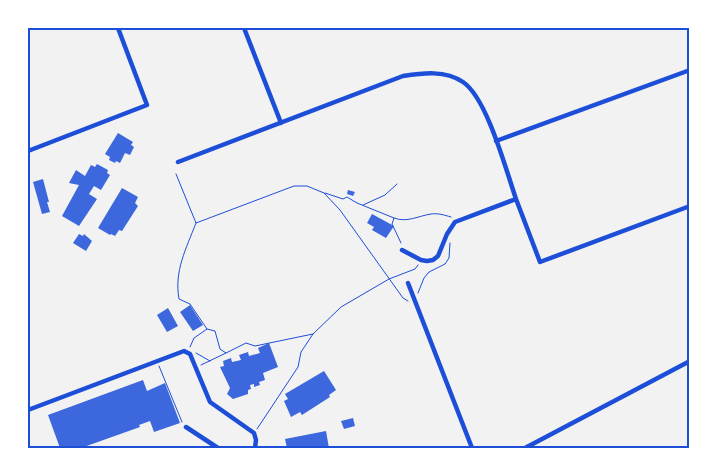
<svg xmlns="http://www.w3.org/2000/svg" width="717" height="476" viewBox="0 0 717 476" font-family="Barlow,sans-serif">
  <style>
    .building { fill: #3d67dc }
    .lines { fill: none; stroke-linecap: round; stroke-linejoin: round }
    .path { stroke: #1d4ed8; stroke-width: 1 }
    .minor { stroke: #1d4ed8; stroke-width: 4.5 }
    .neatline { fill: none; stroke: #1d4ed8; stroke-width: 2 }
  </style>
  <rect width="100%" height="100%" fill="#f2f2f2"/>
  <path class="building" d="M 118,133 L 133,142 L 131,145 L 134,147 L 130,155 L 125,153 L 120,163 L 116,161 L 115,163 L 109,160 L 110,157 L 105,154 Z
    M 97,164 L 108,170 L 107,173 L 110,175 L 101,190 L 94,186 L 89,194 L 97,199 L 79,226 L 62,216 L 79,185 L 69,183 L 76,170 L 85,176 L 91,165 L 95,167 Z
    M 43,179 L 49,202 L 47,202 L 50,212 L 42,214 L 33,182 Z
    M 122,188 L 138,197 L 135,203 L 138,206 L 122,231 L 119,230 L 115,236 L 111,234 L 110,235 L 98,228 Z
    M 348,190 L 355,192 L 353,196 L 347,194 Z
    M 372,214 L 394,226 L 386,238 L 372,230 L 374,227 L 367,223 Z
    M 79,234 L 83,236 L 84,234 L 92,241 L 86,251 L 73,243 Z
    M 190,305 L 203,325 L 193,331 L 180,312 Z
    M 168,308 L 178,326 L 167,332 L 157,315 Z
    M 269,343 L 278,367 L 263,373 L 265,380 L 259,382 L 260,385 L 254,387 L 254,384 L 250,385 L 251,389 L 248,390 L 248,394 L 233,399 L 227,394 L 230,388 L 220,367 L 224,366 L 223,361 L 231,358 L 232,362 L 241,360 L 239,355 L 248,352 L 249,356 L 260,353 L 258,348 Z
    M 324,371 L 336,390 L 329,395 L 330,397 L 302,415 L 300,412 L 291,417 L 284,401 L 288,399 L 285,394 Z
    M 143,380 L 147,391 L 165,383 L 180,423 L 154,432 L 150,421 L 139,425 L 140,427 L 81,448 L 60,448 L 48,415 Z
    M 353,418 L 355,426 L 344,429 L 341,421 Z
    M 326,431 L 329,448 L 287,448 L 285,439 Z"/>
  <g class="lines">
    <path class="path" d="M 176,174 L 196,223 L 294,186 L 307,186 L 324,193 L 340,210 L 403,298 L 408,301
      M 325,193 L 343,199 L 347,197 L 357,203 L 394,218 L 392,224 L 401,243
      M 363,205 L 385,195 L 397,184
      M 394,218 C 407,223 418,216 431,214 C 438,213 444,215 451,217
      M 418,293 L 424,278 L 429,272 L 445,264 L 449,258 L 450,243
      M 207,329 L 215,331 L 220,349 L 226,353 L 246,343 L 255,346 L 313,334
      M 190,347 L 194,338 L 207,329 L 190,304 L 179,299 C 174,271 186,249 196,223
      M 196,353 L 210,361
      M 201,365 L 226,353
      M 159,366 L 182,422
      M 257,429 L 298,367 L 301,352 L 313,334 L 341,307 L 389,279 L 415,269 L 418,265"/>
    <path class="minor" d="M 244,28 L 281,123
      M 496,141 L 690,70
      M 28,151 L 147,105 L 118,28
      M 178,162 L 403,76 C 423,73 445,70 463,82 C 487,98 506,170 516,199 L 455,222 L 447,234 L 438,256 L 433,260 L 427,261 L 421,260 L 402,250
      M 516,199 L 540,262 L 690,206
      M 408,283 L 472,448
      M 28,410 L 184,351 L 190,354 L 210,402 L 254,433 L 256,440 L 255,448
      M 186,427 L 218,448
      M 525,448 L 690,361"/>
  </g>
  <rect width="717" height="476" fill="none" stroke="#ffffff" stroke-width="58"/>
  <rect x="29" y="29" width="659" height="418" class="neatline"/>
</svg>
